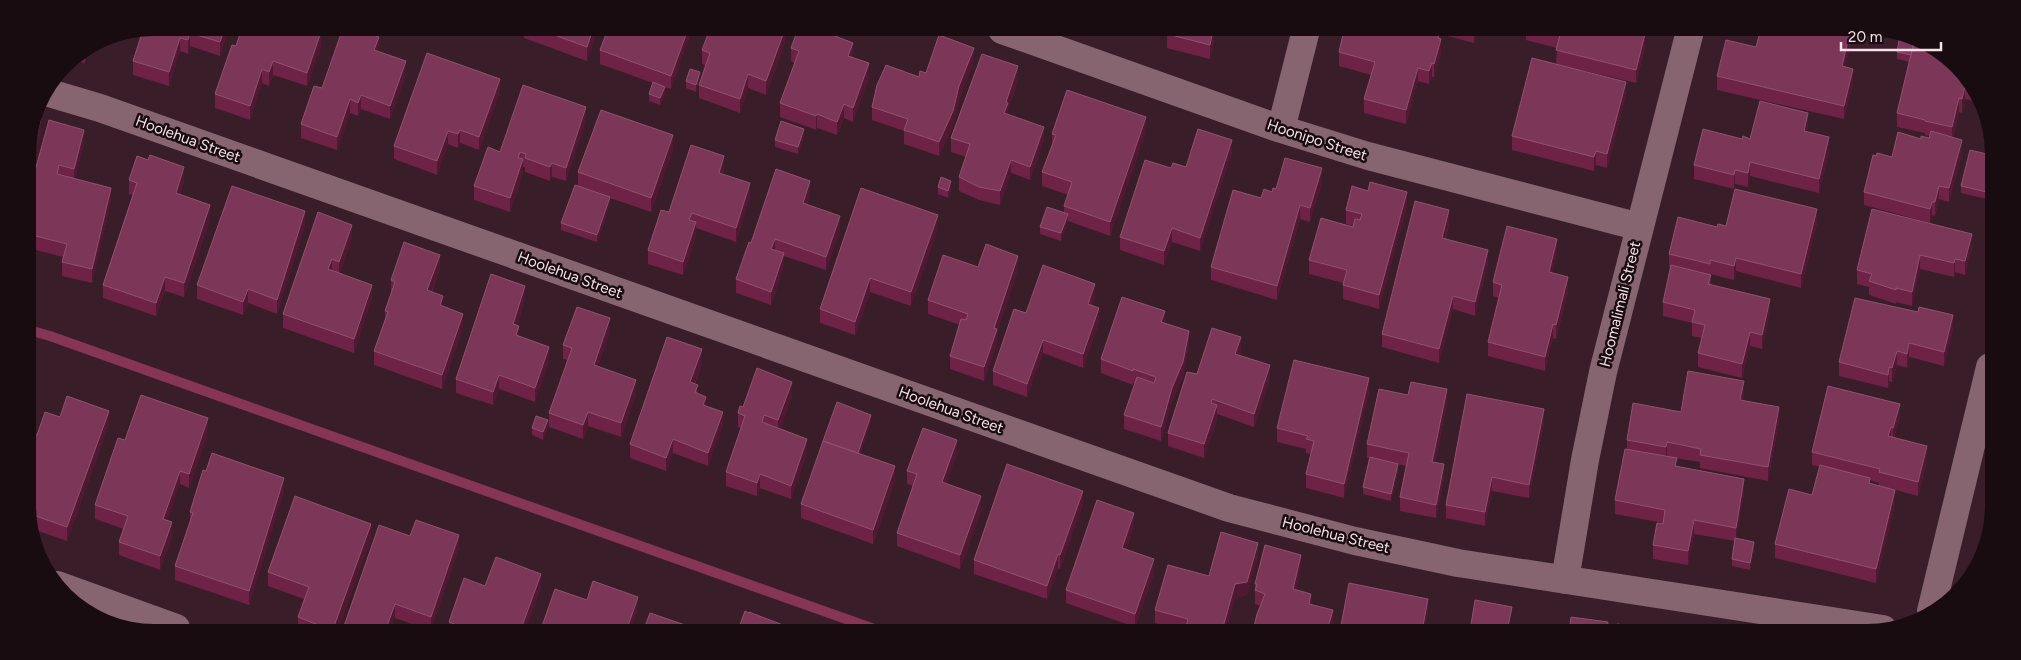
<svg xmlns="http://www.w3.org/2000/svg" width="2021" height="660" viewBox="0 0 2021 660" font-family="Figtree,sans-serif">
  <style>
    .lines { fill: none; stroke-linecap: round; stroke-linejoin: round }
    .stream { stroke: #863557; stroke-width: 10 }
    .minor { stroke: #866470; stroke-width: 28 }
    .wall { fill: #6d2246; fill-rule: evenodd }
    .shaded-wall { fill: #521833 }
    .building { fill: #7c3758; stroke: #8f526e }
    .labels { text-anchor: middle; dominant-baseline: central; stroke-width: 5; stroke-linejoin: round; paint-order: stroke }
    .street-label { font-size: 15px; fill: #f6e2e8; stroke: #180c10 }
  </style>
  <rect width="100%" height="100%" fill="#391d28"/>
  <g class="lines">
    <path class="stream" d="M 29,330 L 50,336 L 877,630"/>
    <path class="minor" d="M 1002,30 L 1281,129 L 1368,156 L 1640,227
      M 46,92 L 100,108 L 1229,508 L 1355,541 L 1458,563 L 1883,629
      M 1281,129 L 1306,30
      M 1565,580 L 1585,460 L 1603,372 L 1690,31
      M 57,585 L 176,628
      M 1931,611 L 1990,367"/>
  </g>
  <path class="wall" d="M 229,28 L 220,56 L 190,46 L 188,54 L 180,51 L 169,86 L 133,75 L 133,61 L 151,29 Z
    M 524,28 L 598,29 L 587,61 L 524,38 Z
    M 608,29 L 692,29 L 671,89 L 665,87 L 665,94 L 660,105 L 649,101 L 649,94 L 653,83 L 600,64 L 600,50 Z
    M 785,29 L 785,42 L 766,95 L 748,88 L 740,113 L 699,98 L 699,85 L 705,65 L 702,64 L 702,50 Z
    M 842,29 L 839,38 L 853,56 L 853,57 L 869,77 L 853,122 L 844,118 L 837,135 L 817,128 L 816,130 L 780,117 L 780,103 L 795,63 L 791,61 L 791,48 Z
    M 1216,30 L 1210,59 L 1167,48 L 1167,34 Z
    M 1344,30 L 1478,31 L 1474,43 L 1440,34 L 1441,53 L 1434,77 L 1432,77 L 1429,84 L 1418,81 L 1406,124 L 1364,113 L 1364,99 L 1371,75 L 1339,66 L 1339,52 Z
    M 1526,31 L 1635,31 L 1645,47 L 1636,83 L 1556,64 L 1557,48 L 1526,40 Z
    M 1851,32 L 1851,42 L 1845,67 L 1853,83 L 1844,119 L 1717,90 L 1717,76 L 1756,47 L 1775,36 Z
    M 1899,40 L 1962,70 L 1977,100 L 1976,102 L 1965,99 L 1962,113 L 1959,112 L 1953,137 L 1962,153 L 1949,202 L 1939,199 L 1935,216 L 1932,215 L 1930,223 L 1864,205 L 1864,192 L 1876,156 L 1892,157 L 1921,139 L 1929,138 L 1930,136 L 1925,135 L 1925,133 L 1897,127 L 1897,113 L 1909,62 L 1897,59 L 1897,52 Z
    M 236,46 L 321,46 L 307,86 L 273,75 L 269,86 L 262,83 L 250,120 L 215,108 L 215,94 Z
    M 87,49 L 85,63 L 71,60 Z
    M 378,51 L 406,74 L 390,119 L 361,109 L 358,116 L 350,113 L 337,150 L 301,138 L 301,124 L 322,88 Z
    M 974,61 L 959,100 L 953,125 L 939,156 L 904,144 L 904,131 L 872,120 L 872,107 L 926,73 Z
    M 700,72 L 696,92 L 686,88 L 686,81 Z
    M 1018,80 L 1008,110 L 1008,114 L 1044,140 L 1030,180 L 1011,173 L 1000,205 L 979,200 L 959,191 L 959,177 L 966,157 L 951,152 L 951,138 Z
    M 500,92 L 479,150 L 460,143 L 458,148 L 448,144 L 437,175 L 394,159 L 394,146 Z
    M 1626,96 L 1607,168 L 1596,165 L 1594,171 L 1512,150 L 1512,136 Z
    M 586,121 L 566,181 L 552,177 L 550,181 L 525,172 L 525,167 L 523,167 L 523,173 L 510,212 L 474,200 L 474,186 L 500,152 Z
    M 1808,127 L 1807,131 L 1829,151 L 1819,193 L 1750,176 L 1748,187 L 1735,184 L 1734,189 L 1694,179 L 1694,165 L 1742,139 L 1750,139 Z
    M 1146,131 L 1110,236 L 1068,221 L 1061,241 L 1040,234 L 1040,227 L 1064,213 L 1064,206 L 1068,195 L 1042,186 L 1042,172 L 1052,145 L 1052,134 Z
    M 804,136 L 798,154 L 775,147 L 775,140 Z
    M 84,144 L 75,178 L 111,201 L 92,283 L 62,276 L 62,262 L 63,257 L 28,248 L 28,199 L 30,189 Z
    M 673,149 L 651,212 L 610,198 L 610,204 L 597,242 L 561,230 L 561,223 L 578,186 L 578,172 Z
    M 1232,153 L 1200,251 L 1172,242 L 1164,265 L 1120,250 L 1120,237 L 1171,168 L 1186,167 Z
    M 1991,155 L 1991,200 L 1961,193 L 1961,186 Z
    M 724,170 L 723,174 L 750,197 L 736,242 L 696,228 L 696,236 L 683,275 L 648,264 L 648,250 L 669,212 Z
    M 129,180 L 184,181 L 180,195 L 210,219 L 184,297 L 165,291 L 156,316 L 103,298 L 103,285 L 133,195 L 129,194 Z
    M 1322,182 L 1310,222 L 1300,219 L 1277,300 L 1211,280 L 1211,267 L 1272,192 L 1276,189 Z
    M 938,187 L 951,189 L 948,198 L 938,194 Z
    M 810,195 L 807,205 L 840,230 L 826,270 L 784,256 L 784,266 L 771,305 L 736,293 L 736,279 L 751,243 Z
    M 1407,206 L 1379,309 L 1343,299 L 1343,283 L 1309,274 L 1309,260 L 1353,227 L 1353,226 L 1346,224 L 1346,210 Z
    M 1872,209 L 1972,248 L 1965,275 L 1955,272 L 1954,277 L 1920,269 L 1912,306 L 1896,302 L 1896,304 L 1869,295 L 1869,287 L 1857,284 L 1857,270 Z
    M 318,212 L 352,238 L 340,273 L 372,298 L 354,353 L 283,328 L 283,314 Z
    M 1817,223 L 1801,288 L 1736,271 L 1734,280 L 1710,274 L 1711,285 L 1770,313 L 1762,349 L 1750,346 L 1742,378 L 1698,367 L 1698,353 L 1702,338 L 1692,336 L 1692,323 L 1663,316 L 1663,302 L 1671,268 L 1669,267 L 1669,254 L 1717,227 Z
    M 1449,224 L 1446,239 L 1488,263 L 1475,316 L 1453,309 L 1439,363 L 1382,347 L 1382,334 Z
    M 305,225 L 277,314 L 248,303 L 243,315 L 197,299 L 197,285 Z
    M 938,228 L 911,306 L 870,292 L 855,335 L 820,323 L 820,309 Z
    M 1557,253 L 1552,273 L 1568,291 L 1556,339 L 1553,338 L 1545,371 L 1488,356 L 1488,342 L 1499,298 L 1493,296 L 1493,282 Z
    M 978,267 L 1018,269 L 997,332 L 997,343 L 984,381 L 950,369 L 950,356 L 960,325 L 928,314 L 928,300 Z
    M 440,268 L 432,292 L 443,307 L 463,327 L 442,389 L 374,365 L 374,351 L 385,320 L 385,311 L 391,294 L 391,280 Z
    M 1095,297 L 1092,305 L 1099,322 L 1083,368 L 1043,353 L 1027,397 L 993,385 L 993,371 L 1026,313 Z
    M 525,300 L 517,325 L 519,336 L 549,361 L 535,402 L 499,389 L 493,405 L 456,393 L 456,379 Z
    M 1165,323 L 1189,345 L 1183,376 L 1172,402 L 1161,441 L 1124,429 L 1124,415 L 1135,383 L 1133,383 L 1133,385 L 1101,373 L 1101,359 Z
    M 1953,329 L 1944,366 L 1909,357 L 1907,368 L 1897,365 L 1892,382 L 1889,381 L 1888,388 L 1839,376 L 1839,362 Z
    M 610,332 L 598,366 L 636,394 L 621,437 L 588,426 L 583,439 L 549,427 L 549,413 L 568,360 L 563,359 L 563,345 Z
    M 1241,351 L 1239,356 L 1270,379 L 1254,427 L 1217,414 L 1217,419 L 1204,458 L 1168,446 L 1168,433 L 1197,374 Z
    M 702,363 L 695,384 L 698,393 L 706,406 L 723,425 L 708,466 L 673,453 L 666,471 L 630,458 L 630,444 Z
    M 1369,392 L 1344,498 L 1306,488 L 1306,474 L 1311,454 L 1306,453 L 1306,449 L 1277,442 L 1277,428 Z
    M 792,395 L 780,429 L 807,453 L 791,499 L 760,488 L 757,496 L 726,486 L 726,472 L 741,428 L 738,427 L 738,413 L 743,407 Z
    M 1744,395 L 1743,400 L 1779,421 L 1768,481 L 1700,468 L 1700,462 L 1667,457 L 1677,466 L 1744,493 L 1736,538 L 1754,549 L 1750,570 L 1732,566 L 1732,559 L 1735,541 L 1694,534 L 1688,565 L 1653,559 L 1653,545 L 1663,523 L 1615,514 L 1615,500 L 1627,449 L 1627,440 L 1681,412 Z
    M 1447,403 L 1435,463 L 1444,478 L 1436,518 L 1400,511 L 1400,497 L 1406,466 L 1398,464 L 1398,471 L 1391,501 L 1363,494 L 1363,487 L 1369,458 L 1367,458 L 1367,444 Z
    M 60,417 L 109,424 L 67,541 L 30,528 L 29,433 L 37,435 Z
    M 1900,418 L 1894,438 L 1927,460 L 1918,496 L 1892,489 L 1895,504 L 1876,583 L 1775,558 L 1775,544 L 1812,495 L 1820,467 L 1812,465 L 1812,452 ZM 1870,480 L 1879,483 L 1879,486 L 1870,483 Z
    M 871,422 L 860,454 L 895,480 L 873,544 L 801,518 L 801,504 Z
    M 1544,423 L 1529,498 L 1492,491 L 1485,526 L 1446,518 L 1446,505 Z
    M 532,428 L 548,428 L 543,440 L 532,435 Z
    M 208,432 L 189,488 L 180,484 L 167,520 L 172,536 L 160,570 L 119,555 L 119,542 L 124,529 L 95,519 L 95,505 L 125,440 Z
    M 957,453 L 946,484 L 981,510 L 960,569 L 897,546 L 897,533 L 913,486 L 907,484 L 907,471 Z
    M 284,491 L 249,605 L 175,580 L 175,566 L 190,521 L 190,512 Z
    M 1083,504 L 1060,569 L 1058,568 L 1047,599 L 974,574 L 974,560 Z
    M 1134,527 L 1126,550 L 1154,573 L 1135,627 L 1066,603 L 1066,590 Z
    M 410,536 L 459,548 L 431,629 L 426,629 L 395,618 L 343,629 Z
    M 371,538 L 338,629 L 298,629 L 298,617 L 304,599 L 268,586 L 268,572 Z
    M 1989,539 L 1981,556 L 1981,549 Z
    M 1258,556 L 1247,595 L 1235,598 L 1226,631 L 1182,631 L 1155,623 L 1155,610 L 1209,576 Z
    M 1301,569 L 1296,589 L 1333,624 L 1255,604 L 1255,584 Z
    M 485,586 L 541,587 L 526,629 L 449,629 L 449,622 Z"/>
  <path class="shaded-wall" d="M 225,28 L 229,28 L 220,56 L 220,42 Z
    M 593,29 L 598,29 L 587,61 L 587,47 Z
    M 688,29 L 692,29 L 671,89 L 671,76 Z
    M 785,29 L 785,42 L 766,95 L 766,81 Z
    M 838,29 L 842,29 L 835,50 L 835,36 Z
    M 1213,30 L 1216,30 L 1210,59 L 1210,45 Z
    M 1474,31 L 1478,31 L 1474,43 Z
    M 321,32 L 321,46 L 307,86 L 307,73 Z
    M 1850,32 L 1851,32 L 1851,42 L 1842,80 L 1842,66 Z
    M 190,33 L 190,46 L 188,54 L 188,40 Z
    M 1440,33 L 1440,43 L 1441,39 L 1441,53 L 1434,77 L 1434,64 Z
    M 1645,34 L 1645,47 L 1636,83 L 1636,70 Z
    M 379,37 L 379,51 L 374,63 L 374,50 Z
    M 180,38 L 180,51 L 169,86 L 169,72 Z
    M 853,43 L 853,56 L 848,69 L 848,56 Z
    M 974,48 L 974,61 L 959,100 L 953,125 L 939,156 L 939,142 L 959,86 Z
    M 87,49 L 85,63 L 85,51 Z
    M 273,61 L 273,75 L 269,86 L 269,72 Z
    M 406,61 L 406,74 L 390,119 L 390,106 Z
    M 869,63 L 869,77 L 853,122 L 853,108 Z
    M 1432,63 L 1432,77 L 1429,84 L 1429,71 Z
    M 1018,66 L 1018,80 L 1008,110 L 1008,116 L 1004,113 L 1006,102 Z
    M 1418,68 L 1418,81 L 1406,124 L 1406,110 Z
    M 262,69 L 262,83 L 250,120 L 250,106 Z
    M 1853,69 L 1853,83 L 1844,119 L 1844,106 Z
    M 700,72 L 700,80 L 696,92 L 696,85 Z
    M 748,74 L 748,88 L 740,113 L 740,99 Z
    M 500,79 L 500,92 L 479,150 L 479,137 Z
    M 1626,82 L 1626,96 L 1607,168 L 1607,154 Z
    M 1965,86 L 1965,99 L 1962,113 L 1962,99 Z
    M 665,87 L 665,94 L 660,105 L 660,98 Z
    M 361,95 L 361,109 L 358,116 L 358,103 Z
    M 1959,98 L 1959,112 L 1952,140 L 1952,127 Z
    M 350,99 L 350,113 L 337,150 L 337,137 Z
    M 844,104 L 844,118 L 837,135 L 837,122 Z
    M 586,107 L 586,121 L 566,181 L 566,168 Z
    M 1808,113 L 1808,127 L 1804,144 L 1804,131 Z
    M 817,114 L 817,128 L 816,130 L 816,116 Z
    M 1146,117 L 1146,131 L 1110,236 L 1110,222 Z
    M 41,118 L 41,131 L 28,182 L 28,169 Z
    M 1044,127 L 1044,140 L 1030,180 L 1030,167 Z
    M 804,129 L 804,136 L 798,154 L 798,147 Z
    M 84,130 L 84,144 L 74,183 L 74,169 Z
    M 460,130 L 460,143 L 458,148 L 458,134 Z
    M 448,131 L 448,144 L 437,175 L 437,161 Z
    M 673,135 L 673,149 L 651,212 L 651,198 Z
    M 1829,137 L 1829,151 L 1819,193 L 1819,179 Z
    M 1232,140 L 1232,153 L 1200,251 L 1200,238 Z
    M 1962,140 L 1962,153 L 1949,202 L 1949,188 Z
    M 1596,151 L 1596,165 L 1594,171 L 1594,157 Z
    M 724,156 L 724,170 L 719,186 L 719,173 Z
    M 523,159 L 523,173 L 510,212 L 510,198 Z
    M 1011,160 L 1011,173 L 1000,205 L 1000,191 Z
    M 1750,162 L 1750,176 L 1748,187 L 1748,173 Z
    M 552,163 L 552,177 L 550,181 L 550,167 Z
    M 184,167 L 184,181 L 176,207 L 176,193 Z
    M 1322,168 L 1322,182 L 1310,222 L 1310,208 Z
    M 1735,170 L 1735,184 L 1734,189 L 1734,175 Z
    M 810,181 L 810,195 L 803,217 L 803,203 Z
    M 951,181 L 951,189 L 948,198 L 948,191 Z
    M 750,183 L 750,197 L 736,242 L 736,228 Z
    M 1939,186 L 1939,199 L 1935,216 L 1935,202 Z
    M 111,188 L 111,201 L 92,283 L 92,269 Z
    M 1407,192 L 1407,206 L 1379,309 L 1379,295 Z
    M 610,197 L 610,204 L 597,242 L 597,235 Z
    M 1932,202 L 1932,215 L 1930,223 L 1930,209 Z
    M 210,205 L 210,219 L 184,297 L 184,283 Z
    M 1300,205 L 1300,219 L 1277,300 L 1277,286 Z
    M 1817,209 L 1817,223 L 1801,288 L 1801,274 Z
    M 1449,210 L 1449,224 L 1442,252 L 1442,238 Z
    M 305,211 L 305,225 L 277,314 L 277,300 Z
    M 1068,214 L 1068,222 L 1061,241 L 1061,233 Z
    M 938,215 L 938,228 L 911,306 L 911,292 Z
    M 840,216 L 840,230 L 826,270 L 826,257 Z
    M 696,222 L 696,236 L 683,275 L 683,262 Z
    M 352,225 L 352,238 L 339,276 L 339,262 Z
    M 1172,228 L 1172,242 L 1164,265 L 1164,251 Z
    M 1972,234 L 1972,248 L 1965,275 L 1965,261 Z
    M 775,239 L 775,252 L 771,249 Z
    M 1557,239 L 1557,253 L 1549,286 L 1549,272 Z
    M 1488,250 L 1488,263 L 1475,316 L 1475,302 Z
    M 784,253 L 784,266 L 771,305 L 771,292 Z
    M 440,255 L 440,268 L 427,304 L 427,290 Z
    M 1920,255 L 1920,269 L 1912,306 L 1912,292 Z
    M 1018,256 L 1018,269 L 997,332 L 997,343 L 984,381 L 984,367 L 994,328 Z
    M 1736,258 L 1736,271 L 1734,280 L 1734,266 Z
    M 332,259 L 332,273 L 328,269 Z
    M 1955,259 L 1955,272 L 1954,277 L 1954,263 Z
    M 165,277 L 165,291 L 156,316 L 156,303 Z
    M 1568,277 L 1568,291 L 1556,339 L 1556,325 Z
    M 870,278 L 870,292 L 855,335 L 855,322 Z
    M 1095,284 L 1095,297 L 1088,318 L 1088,304 Z
    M 372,285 L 372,298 L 354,353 L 354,339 Z
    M 525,286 L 525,300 L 513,338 L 513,324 Z
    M 248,289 L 248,303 L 243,315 L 243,302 Z
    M 443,296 L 443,309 L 440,305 Z
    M 1453,296 L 1453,309 L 1439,363 L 1439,349 Z
    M 1770,299 L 1770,313 L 1762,349 L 1762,335 Z
    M 1099,308 L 1099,322 L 1083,368 L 1083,354 Z
    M 1165,311 L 1165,324 L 1161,322 Z
    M 463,314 L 463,327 L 442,389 L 442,375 Z
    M 1953,315 L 1953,329 L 1944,366 L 1944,352 Z
    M 610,318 L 610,332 L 594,379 L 594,365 Z
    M 1553,324 L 1553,338 L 1545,371 L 1545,357 Z
    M 519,326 L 519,340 L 516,335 Z
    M 1189,331 L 1189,345 L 1183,376 L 1172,402 L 1161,441 L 1161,427 Z
    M 1750,332 L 1750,346 L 1742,378 L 1742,364 Z
    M 1241,337 L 1241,351 L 1235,368 L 1235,354 Z
    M 1043,340 L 1043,353 L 1027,397 L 1027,384 Z
    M 1909,343 L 1909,357 L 1907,368 L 1907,354 Z
    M 549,347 L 549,361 L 535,402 L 535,388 Z
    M 702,349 L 702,363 L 690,396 L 690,382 Z
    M 1897,351 L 1897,365 L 1892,382 L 1892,368 Z
    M 1270,365 L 1270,379 L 1254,427 L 1254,414 Z
    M 1889,367 L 1889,381 L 1888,388 L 1888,375 Z
    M 499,375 L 499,389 L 493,405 L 493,392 Z
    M 1369,378 L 1369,392 L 1344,498 L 1344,484 Z
    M 636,380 L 636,394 L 621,437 L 621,423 Z
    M 1744,381 L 1744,395 L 1740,414 L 1740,400 Z
    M 792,382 L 792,395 L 778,434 L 778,420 Z
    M 1447,389 L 1447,403 L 1432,476 L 1432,462 Z
    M 706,397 L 706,410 L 703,405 Z
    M 1900,404 L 1900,418 L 1893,441 L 1893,428 Z
    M 1217,405 L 1217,419 L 1204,458 L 1204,444 Z
    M 1779,407 L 1779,421 L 1768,481 L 1768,467 Z
    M 1544,409 L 1544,423 L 1529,498 L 1529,485 Z
    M 109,411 L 109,424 L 67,541 L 67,527 Z
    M 588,412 L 588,426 L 583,439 L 583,425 Z
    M 723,412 L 723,425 L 708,466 L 708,453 Z
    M 871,415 L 871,422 L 858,460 L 858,453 Z
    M 208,418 L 208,432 L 189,488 L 189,474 Z
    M 548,420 L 548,428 L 543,440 L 543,432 Z
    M 1891,427 L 1891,441 L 1888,436 Z
    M 673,439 L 673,453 L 666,471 L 666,458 Z
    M 807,439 L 807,453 L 791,499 L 791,486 Z
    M 957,440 L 957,453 L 942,496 L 942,482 Z
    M 1667,442 L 1667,456 L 1666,461 L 1666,447 Z
    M 1927,446 L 1927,460 L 1918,496 L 1918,482 Z
    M 1398,464 L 1398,471 L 1391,501 L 1391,494 Z
    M 1444,464 L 1444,478 L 1436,518 L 1436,505 Z
    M 895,466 L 895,480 L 873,544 L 873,530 Z
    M 180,471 L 180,484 L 163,533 L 163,519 Z
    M 760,474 L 760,488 L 757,496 L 757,483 Z
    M 1492,477 L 1492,491 L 1485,526 L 1485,512 Z
    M 284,478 L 284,491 L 249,605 L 249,591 Z
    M 1744,479 L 1744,493 L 1736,541 L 1736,528 Z
    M 1895,490 L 1895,504 L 1876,583 L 1876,569 Z
    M 1083,491 L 1083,504 L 1060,569 L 1060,555 Z
    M 981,496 L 981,510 L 960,569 L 960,555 Z
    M 1134,513 L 1134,527 L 1122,562 L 1122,548 Z
    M 1694,520 L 1694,534 L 1688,565 L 1688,551 Z
    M 172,522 L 172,536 L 160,570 L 160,556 Z
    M 371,524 L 371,538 L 338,629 L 333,629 Z
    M 459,535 L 459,548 L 431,629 L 431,617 Z
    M 1754,542 L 1754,549 L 1750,570 L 1750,563 Z
    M 1258,543 L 1258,556 L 1247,595 L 1235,598 L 1226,631 L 1222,631 L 1235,584 Z
    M 1058,554 L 1058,568 L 1047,599 L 1047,586 Z
    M 1301,555 L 1301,569 L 1293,602 L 1293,589 Z
    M 1154,559 L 1154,573 L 1135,627 L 1135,614 Z
    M 541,574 L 541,587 L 526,629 L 521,629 Z
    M 1311,594 L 1311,607 L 1309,604 Z
    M 638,597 L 638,610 L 631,629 L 627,629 Z
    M 1428,599 L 1428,613 L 1425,631 L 1422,631 Z
    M 395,604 L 395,618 L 391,629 L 386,629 Z
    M 1512,607 L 1512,614 L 1509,631 L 1507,631 Z
    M 1333,610 L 1333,624 L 1331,631 L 1327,631 Z"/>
  <path class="building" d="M 149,28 L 151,29 L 151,28 L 225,28 L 220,42 L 190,33 L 188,40 L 180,38 L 169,72 L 133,61 L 143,30 Z
    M 242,28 L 309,28 L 321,32 L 307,73 L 273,61 L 269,72 L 262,69 L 250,106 L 215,94 L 232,45 L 236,46 Z
    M 343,28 L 352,28 L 379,37 L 374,50 L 406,61 L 390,106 L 361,95 L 358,103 L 350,99 L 337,137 L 301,124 L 314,86 L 322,88 Z
    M 535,28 L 593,29 L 587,47 Z
    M 608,29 L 688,29 L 671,76 L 600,50 Z
    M 710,29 L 785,29 L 766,81 L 748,74 L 740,99 L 699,85 L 710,53 L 702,50 Z
    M 798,29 L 838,29 L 835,36 L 853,43 L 848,56 L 869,63 L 853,108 L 844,104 L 837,122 L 817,114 L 816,116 L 780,103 L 799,51 L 791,48 Z
    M 1168,30 L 1213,30 L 1210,45 L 1167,34 Z
    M 1344,30 L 1431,31 L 1440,33 L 1438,38 L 1441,39 L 1434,64 L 1432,63 L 1429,71 L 1418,68 L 1406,110 L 1364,99 L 1375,62 L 1339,52 Z
    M 1545,31 L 1635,31 L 1645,34 L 1636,70 L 1556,50 L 1560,35 Z
    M 1760,32 L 1775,36 L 1776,32 L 1850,32 L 1842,66 L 1853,69 L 1844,106 L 1717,76 L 1726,40 L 1756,47 Z
    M 939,35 L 974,48 L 959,86 L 953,111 L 939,142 L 904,130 L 908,119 L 872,107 L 877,85 L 886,65 L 919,77 L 920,71 L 926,73 Z
    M 1899,40 L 1914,44 L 1911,55 L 1897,52 Z
    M 1914,42 L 1919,44 L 1962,70 L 1970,87 L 1965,86 L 1962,99 L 1959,98 L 1952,127 L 1925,121 L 1925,120 L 1897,113 Z
    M 427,53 L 500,79 L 479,137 L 460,130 L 458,134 L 448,131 L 437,161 L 394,146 Z
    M 982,54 L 1018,66 L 1006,102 L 1008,103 L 1004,113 L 1044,127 L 1030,167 L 1011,160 L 1000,191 L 979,187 L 959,177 L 970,144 L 951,138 Z
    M 1532,58 L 1626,82 L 1607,154 L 1596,151 L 1594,157 L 1512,136 Z
    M 690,69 L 700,72 L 696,85 L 686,81 Z
    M 653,82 L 665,87 L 660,98 L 649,94 Z
    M 523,85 L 586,107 L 566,168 L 552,163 L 550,167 L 525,158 L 526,154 L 520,152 L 518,158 L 523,159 L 510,198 L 474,186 L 488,147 L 500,152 Z
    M 1067,90 L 1146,117 L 1110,222 L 1064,206 L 1072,182 L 1042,172 L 1056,135 L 1052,134 Z
    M 1760,101 L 1808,113 L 1804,131 L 1829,137 L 1819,179 L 1750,162 L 1748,173 L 1735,170 L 1734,175 L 1694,165 L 1703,129 L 1742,139 L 1743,136 L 1750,139 Z
    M 601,110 L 673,135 L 651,198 L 578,172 Z
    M 35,116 L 41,118 L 28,169 L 28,146 Z
    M 49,120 L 84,130 L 74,169 L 59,165 L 57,174 L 111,188 L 92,269 L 62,262 L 67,244 L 28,234 L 28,199 L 30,189 Z
    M 781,121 L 804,129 L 798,147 L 775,140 Z
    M 1198,129 L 1232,140 L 1200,238 L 1172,228 L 1164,251 L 1120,237 L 1145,160 L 1171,168 L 1173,163 L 1186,167 Z
    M 1931,131 L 1962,140 L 1949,188 L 1939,186 L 1935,202 L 1932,202 L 1930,209 L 1864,192 L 1873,155 L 1876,156 L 1877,153 L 1892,157 L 1898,132 L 1921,139 L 1921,136 L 1929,138 Z
    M 691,145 L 724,156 L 719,173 L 750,183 L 736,228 L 692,213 L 689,220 L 696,222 L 683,262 L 648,250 L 661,210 L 669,212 Z
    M 1970,150 L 1991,155 L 1991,193 L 1961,186 Z
    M 150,155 L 184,167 L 176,193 L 210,205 L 184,283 L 165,277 L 156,303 L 103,285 L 137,183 L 129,180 L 137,156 L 148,160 Z
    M 1285,158 L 1322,168 L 1310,208 L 1300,205 L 1277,286 L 1211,267 L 1233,190 L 1261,198 L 1264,189 L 1272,192 L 1273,188 L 1276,189 Z
    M 776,169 L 810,181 L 803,203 L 840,216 L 826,257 L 775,239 L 771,249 L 784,253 L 771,292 L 736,279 L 749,242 L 751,243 Z
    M 941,177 L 951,181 L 948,191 L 938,187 Z
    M 1370,182 L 1407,192 L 1379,295 L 1343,285 L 1347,270 L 1309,260 L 1321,218 L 1353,227 L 1355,219 L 1360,220 L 1362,214 L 1346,210 L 1352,186 L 1368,191 Z
    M 575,185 L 610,197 L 597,235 L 561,223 Z
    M 232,186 L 305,211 L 277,300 L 248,289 L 243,302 L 197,285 Z
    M 861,188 L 938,215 L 911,292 L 870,278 L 855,322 L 820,309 Z
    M 1735,189 L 1817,209 L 1801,274 L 1736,258 L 1734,266 L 1710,260 L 1710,264 L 1669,254 L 1678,217 L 1717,227 L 1718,224 L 1726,226 Z
    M 1415,201 L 1449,210 L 1442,238 L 1488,250 L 1475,302 L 1453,296 L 1439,349 L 1382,334 Z
    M 1047,207 L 1068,214 L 1061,233 L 1040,227 Z
    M 1872,209 L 1972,234 L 1965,261 L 1955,259 L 1954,263 L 1920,255 L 1912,292 L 1896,288 L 1896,290 L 1869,281 L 1872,274 L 1857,270 Z
    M 318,212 L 352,225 L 339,262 L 332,259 L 328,269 L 372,285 L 354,339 L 283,314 Z
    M 1507,226 L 1557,239 L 1549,272 L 1568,277 L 1556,325 L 1553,324 L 1545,357 L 1488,342 L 1502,285 L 1493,282 Z
    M 404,242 L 440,255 L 427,290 L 443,296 L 440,305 L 463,314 L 442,375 L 374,351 L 388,312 L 385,311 L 395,282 L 391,280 Z
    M 986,244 L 1018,256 L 994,328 L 997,329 L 984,367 L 950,356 L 961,319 L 966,320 L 968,314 L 928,300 L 943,255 L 978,267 Z
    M 1043,265 L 1095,284 L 1088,304 L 1099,308 L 1083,354 L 1043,340 L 1027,384 L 993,371 L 1014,309 L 1026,313 Z
    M 1671,265 L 1711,275 L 1708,284 L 1770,299 L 1762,335 L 1750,332 L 1742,364 L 1698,353 L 1705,325 L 1692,322 L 1695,310 L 1663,302 Z
    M 491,274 L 525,286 L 513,324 L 519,326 L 516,335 L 549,347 L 535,388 L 499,375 L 493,392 L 456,379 Z
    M 1122,297 L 1165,311 L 1161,322 L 1189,331 L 1183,362 L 1172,388 L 1161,427 L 1124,415 L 1137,377 L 1154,383 L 1156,377 L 1133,369 L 1133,371 L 1101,359 Z
    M 1855,298 L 1918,312 L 1919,307 L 1953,315 L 1944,352 L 1909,343 L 1907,354 L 1897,351 L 1892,368 L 1889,367 L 1888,375 L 1839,362 Z
    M 577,307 L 610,318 L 594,365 L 636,380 L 621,423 L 588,412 L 583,425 L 549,413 L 572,348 L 563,345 Z
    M 1212,328 L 1241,337 L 1235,354 L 1270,365 L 1254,414 L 1212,399 L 1211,403 L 1217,405 L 1204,444 L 1168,433 L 1187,372 L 1197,374 Z
    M 667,337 L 702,349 L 690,382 L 698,385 L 695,392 L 706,397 L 703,405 L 723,412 L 708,453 L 673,439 L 666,458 L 630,444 Z
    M 1294,360 L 1369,378 L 1344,484 L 1306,474 L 1314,441 L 1306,439 L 1308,436 L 1277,428 Z
    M 757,368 L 792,382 L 778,420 L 764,415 L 762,422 L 807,439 L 791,486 L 760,474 L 757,483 L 726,472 L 745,416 L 738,413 L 740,406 L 743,407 Z
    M 1688,371 L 1744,381 L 1740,400 L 1779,407 L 1768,467 L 1700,455 L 1701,449 L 1667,442 L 1666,447 L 1627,440 L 1633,403 L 1681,412 Z
    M 1411,382 L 1447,389 L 1432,462 L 1444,464 L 1436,505 L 1400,497 L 1409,453 L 1367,444 L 1379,389 L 1408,395 Z
    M 1828,386 L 1900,404 L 1893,428 L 1891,427 L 1888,436 L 1927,446 L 1918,482 L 1879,472 L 1880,469 L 1812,452 Z
    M 1467,394 L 1544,409 L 1529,485 L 1492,477 L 1485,512 L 1446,505 Z
    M 141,395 L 208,418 L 189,474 L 180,471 L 163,519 L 172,522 L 160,556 L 119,542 L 128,516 L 95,505 L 118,438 L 125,440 Z
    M 67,396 L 109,411 L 67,527 L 30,514 L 29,433 L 37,435 L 45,412 L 60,417 Z
    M 837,402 L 871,415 L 858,453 L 823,441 Z
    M 536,416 L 548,420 L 543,432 L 532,428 Z
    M 923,428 L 957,440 L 942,482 L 981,496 L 960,555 L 897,533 L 917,474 L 907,471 Z
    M 823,441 L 895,466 L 873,530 L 801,504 Z
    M 1625,449 L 1677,458 L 1675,466 L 1744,479 L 1736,528 L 1694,520 L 1688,551 L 1653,545 L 1657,523 L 1663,524 L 1665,510 L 1615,500 Z
    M 212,453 L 284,478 L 249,591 L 175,566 L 193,513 L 190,512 L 203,470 L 206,471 Z
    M 1370,457 L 1398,464 L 1391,494 L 1363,487 Z
    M 1007,464 L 1083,491 L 1060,555 L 1058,554 L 1047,586 L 974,560 Z
    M 1820,465 L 1870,478 L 1869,483 L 1895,490 L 1876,569 L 1775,544 L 1789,489 L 1812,495 Z
    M 295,496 L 371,524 L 333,629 L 328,629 L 298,617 L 309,587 L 268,572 Z
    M 1097,500 L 1134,513 L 1122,548 L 1154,559 L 1135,614 L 1066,590 Z
    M 1988,512 L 1989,513 L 1989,539 L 1984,549 L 1981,549 Z
    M 416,520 L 459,535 L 431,617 L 395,604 L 386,629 L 343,629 L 379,525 L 410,536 Z
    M 1221,532 L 1258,543 L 1247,582 L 1235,584 L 1222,631 L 1185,631 L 1188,619 L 1155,610 L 1168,565 L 1209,576 Z
    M 1735,538 L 1754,542 L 1750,563 L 1732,559 Z
    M 1265,545 L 1301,555 L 1293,589 L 1311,594 L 1309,604 L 1333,610 L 1327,631 L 1253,631 L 1257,614 L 1265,594 L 1255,590 L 1257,584 L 1255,584 Z
    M 496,557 L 541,574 L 521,629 L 466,629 L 449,622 L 464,578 L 485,586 Z
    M 593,581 L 638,597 L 627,629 L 541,629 L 555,589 L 587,600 Z
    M 1349,583 L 1428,599 L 1422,631 L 1340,631 Z
    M 1475,600 L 1512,607 L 1507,631 L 1470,631 Z
    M 745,611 L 749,613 L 749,612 L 796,630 L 738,630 Z
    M 650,613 L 697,629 L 644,629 Z
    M 1571,617 L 1608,622 L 1607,632 L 1569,632 Z
    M 1617,624 L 1677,632 L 1616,632 Z
    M 1705,630 L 1721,632 L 1705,632 Z"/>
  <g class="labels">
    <g class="street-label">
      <text transform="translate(188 139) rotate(20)">Hoolehua Street</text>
      <text transform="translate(1317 140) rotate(18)">Hoonipo Street</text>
      <text transform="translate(570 275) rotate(20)">Hoolehua Street</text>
      <text transform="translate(1620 304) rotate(-76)">Hoomalimali Street</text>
      <text transform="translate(951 410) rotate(20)">Hoolehua Street</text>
      <text transform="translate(1336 535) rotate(14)">Hoolehua Street</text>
    </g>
  </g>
  <path d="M0 0H2021V660H0ZM154 36H1867A118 118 0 0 1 1985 154V506A118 118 0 0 1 1867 624H154A118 118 0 0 1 36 506V154A118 118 0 0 1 154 36Z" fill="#180c10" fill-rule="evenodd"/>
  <path d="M1841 42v8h100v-8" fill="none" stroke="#f6e2e8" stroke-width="2.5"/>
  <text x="1848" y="42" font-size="15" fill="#f6e2e8" stroke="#180c10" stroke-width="4" paint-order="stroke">20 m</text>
</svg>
